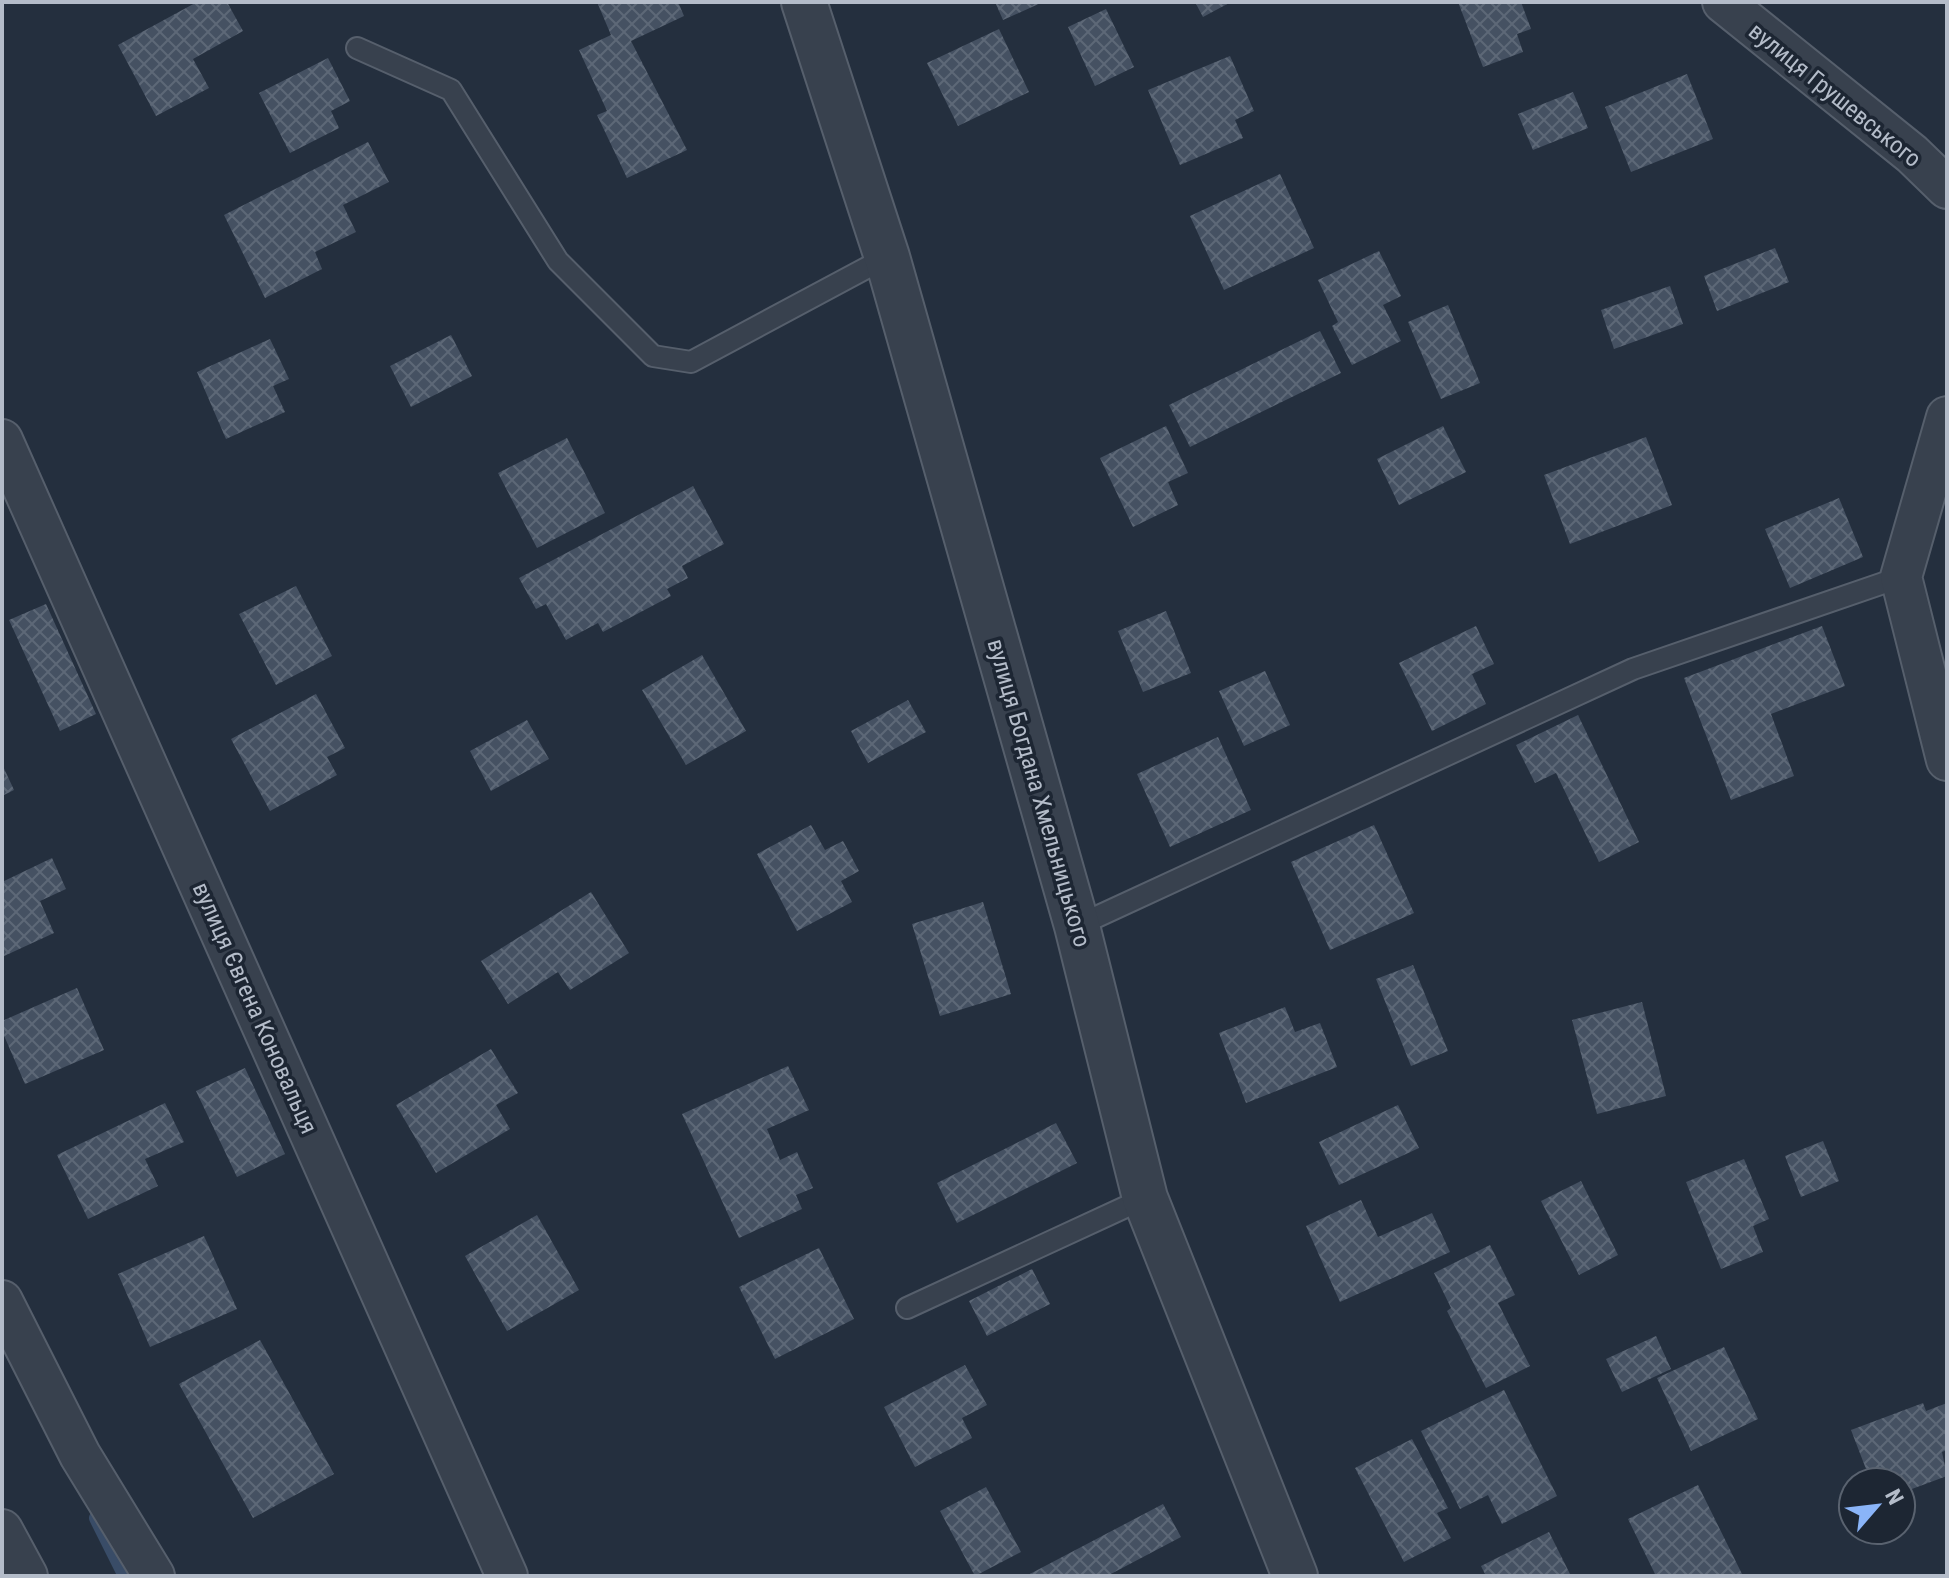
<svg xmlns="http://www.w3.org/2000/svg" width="1949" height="1578" viewBox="0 0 1949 1578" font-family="'Roboto Condensed',sans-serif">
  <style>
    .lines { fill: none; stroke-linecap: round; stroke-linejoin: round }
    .stream { stroke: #394c67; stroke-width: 16 }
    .building { fill: url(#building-cross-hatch) }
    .service-casing { stroke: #565f6c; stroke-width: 24 }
    .minor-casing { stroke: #565f6c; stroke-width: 44 }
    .tertiary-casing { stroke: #565f6c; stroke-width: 48 }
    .service { stroke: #38414e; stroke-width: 20 }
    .minor { stroke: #38414e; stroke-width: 40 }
    .tertiary { stroke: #38414e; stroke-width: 44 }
    .labels { text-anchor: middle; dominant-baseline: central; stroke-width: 7; stroke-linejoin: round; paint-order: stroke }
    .street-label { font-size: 24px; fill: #b4bcc9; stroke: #1d2633 }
  </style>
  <defs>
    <pattern id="building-cross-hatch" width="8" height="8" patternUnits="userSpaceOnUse" patternTransform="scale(2)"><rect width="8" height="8" fill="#455162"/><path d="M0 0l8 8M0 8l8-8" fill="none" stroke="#5d6877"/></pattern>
  </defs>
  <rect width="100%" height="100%" fill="#242f3e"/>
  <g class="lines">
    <path class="stream" d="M 97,1518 L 126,1576"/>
  </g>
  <path class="building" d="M 197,2 L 227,2 L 243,31 L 193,59 L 209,88 L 156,116 L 118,45 Z
    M 597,2 L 678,2 L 684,16 L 631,41 L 687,150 L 627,178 L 597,115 L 607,111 L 579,50 L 611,35 Z
    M 995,2 L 1043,2 L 1003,20 Z
    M 1195,2 L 1231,2 L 1203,17 Z
    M 1458,2 L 1521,2 L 1531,29 L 1517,34 L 1523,52 L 1483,67 Z
    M 1106,9 L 1134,67 L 1095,86 L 1068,27 Z
    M 999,29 L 1029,92 L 958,126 L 927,63 Z
    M 1230,56 L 1254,111 L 1235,120 L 1243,138 L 1180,165 L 1148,90 Z
    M 328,58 L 350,101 L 331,111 L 339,128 L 290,153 L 259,93 Z
    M 1687,74 L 1713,139 L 1631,172 L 1605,107 Z
    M 1573,92 L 1588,128 L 1533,150 L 1518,114 Z
    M 368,142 L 389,182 L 343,205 L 356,232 L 315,252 L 322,269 L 265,298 L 224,215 Z
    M 1280,174 L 1314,248 L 1224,290 L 1190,216 Z
    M 1775,248 L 1789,282 L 1717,311 L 1704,276 Z
    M 1379,251 L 1401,296 L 1383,305 L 1401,341 L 1352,365 L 1332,326 L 1338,322 L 1318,280 Z
    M 1670,286 L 1683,324 L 1614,349 L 1601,310 Z
    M 1448,305 L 1480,383 L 1441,399 L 1408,322 Z
    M 1320,331 L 1341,373 L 1190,447 L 1169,405 Z
    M 451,335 L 472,376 L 411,407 L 390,366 Z
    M 270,339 L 289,379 L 273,386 L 285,412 L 226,439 L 197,372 Z
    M 1166,426 L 1188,473 L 1168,482 L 1178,505 L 1133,527 L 1100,458 Z
    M 1443,426 L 1466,472 L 1399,505 L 1377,459 Z
    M 1646,437 L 1672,505 L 1570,544 L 1544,475 Z
    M 567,438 L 605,513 L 537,548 L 498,473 Z
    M 693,486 L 724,544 L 682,566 L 688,578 L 667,589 L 671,596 L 603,632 L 598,623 L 566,640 L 546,604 L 536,609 L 519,578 Z
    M 1839,498 L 1863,557 L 1790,588 L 1765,529 Z
    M 296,586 L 332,656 L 276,685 L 239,614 Z
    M 46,604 L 96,714 L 60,731 L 9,620 Z
    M 1166,611 L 1191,673 L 1143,692 L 1118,631 Z
    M 1476,626 L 1494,664 L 1472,674 L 1486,704 L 1432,731 L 1399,663 Z
    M 1822,626 L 1845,686 L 1771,714 L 1794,776 L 1731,800 L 1684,678 Z
    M 702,655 L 746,731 L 686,765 L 642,690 Z
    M 1265,671 L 1290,725 L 1244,746 L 1219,691 Z
    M 316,694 L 345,748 L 327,757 L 337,775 L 270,811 L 231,739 Z
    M 908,700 L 926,732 L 868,763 L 851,731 Z
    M 1578,715 L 1639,842 L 1599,862 L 1556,773 L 1535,783 L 1516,745 Z
    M 527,720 L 549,759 L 491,791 L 470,751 Z
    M 1218,737 L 1251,810 L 1170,847 L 1137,774 Z
    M 2,764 L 14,790 L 2,796 Z
    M 811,825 L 825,850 L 843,841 L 859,871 L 841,881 L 852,902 L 797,931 L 757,854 Z
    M 1374,825 L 1414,913 L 1330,950 L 1291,862 Z
    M 52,858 L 66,889 L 40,901 L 54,933 L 2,957 L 2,882 Z
    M 591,892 L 629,953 L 570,990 L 558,972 L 508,1004 L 481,961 Z
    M 983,902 L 1011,994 L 940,1016 L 912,924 Z
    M 1413,965 L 1448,1051 L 1411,1066 L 1376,979 Z
    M 77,988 L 104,1050 L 25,1084 L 2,1031 L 2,1021 Z
    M 1642,1002 L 1666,1096 L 1597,1114 L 1572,1020 Z
    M 1285,1007 L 1295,1032 L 1320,1023 L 1337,1067 L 1246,1103 L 1219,1033 Z
    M 491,1049 L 518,1093 L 496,1105 L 510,1129 L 436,1173 L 396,1105 Z
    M 788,1066 L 809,1110 L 767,1129 L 780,1160 L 797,1152 L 813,1188 L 796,1195 L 802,1209 L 739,1238 L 682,1114 Z
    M 245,1068 L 285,1154 L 237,1177 L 196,1091 Z
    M 165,1103 L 184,1142 L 145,1159 L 158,1186 L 88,1219 L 57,1155 Z
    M 1398,1105 L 1419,1148 L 1339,1185 L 1319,1142 Z
    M 1056,1123 L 1077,1163 L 957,1223 L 937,1183 Z
    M 1823,1141 L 1839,1181 L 1801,1197 L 1785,1156 Z
    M 1744,1159 L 1769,1219 L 1753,1226 L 1763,1252 L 1721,1269 L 1686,1182 Z
    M 1581,1181 L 1618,1255 L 1579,1275 L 1541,1201 Z
    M 1361,1200 L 1378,1237 L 1432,1213 L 1450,1252 L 1340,1302 L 1306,1226 Z
    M 537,1215 L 579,1290 L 507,1331 L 465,1256 Z
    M 204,1236 L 237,1309 L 150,1347 L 118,1274 Z
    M 1490,1245 L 1515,1295 L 1498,1303 L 1530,1366 L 1486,1388 L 1447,1311 L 1451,1308 L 1434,1273 Z
    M 819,1248 L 854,1319 L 775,1359 L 739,1287 Z
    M 1032,1269 L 1050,1304 L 987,1336 L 969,1301 Z
    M 1656,1336 L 1671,1369 L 1622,1392 L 1606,1359 Z
    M 260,1340 L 334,1474 L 253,1518 L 179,1384 Z
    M 1724,1347 L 1758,1419 L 1691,1451 L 1657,1378 Z
    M 965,1365 L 987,1405 L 962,1418 L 972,1438 L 915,1467 L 884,1407 Z
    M 1504,1390 L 1557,1496 L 1502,1524 L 1488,1495 L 1460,1509 L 1421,1431 Z
    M 1923,1403 L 1926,1411 L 1947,1403 L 1947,1450 L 1942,1452 L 1947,1476 L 1901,1493 L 1901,1482 L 1871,1482 L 1851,1430 Z
    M 1412,1439 L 1448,1508 L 1437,1513 L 1451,1538 L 1404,1562 L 1355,1468 Z
    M 1698,1485 L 1743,1576 L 1656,1576 L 1628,1519 Z
    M 986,1487 L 1021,1552 L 975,1576 L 940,1511 Z
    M 1163,1504 L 1181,1537 L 1107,1576 L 1026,1576 Z
    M 1549,1532 L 1571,1576 L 1486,1576 L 1481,1566 Z"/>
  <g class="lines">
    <defs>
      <path id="service" d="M 357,48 L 451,90 L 558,261 L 653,356 L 691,362 L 887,257
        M 1077,926 L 1633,669 L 1901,577
        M 907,1308 L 1145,1198"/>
      <path id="minor" d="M 1723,2 L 1912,154 L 1947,188
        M 1947,417 L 1901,577 L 1947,760
        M 2,440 L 507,1576
        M 2,1301 L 80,1455 L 154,1576
        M 2,1530 L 27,1576"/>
      <path id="tertiary" d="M 804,2 L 887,257 L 1077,926 L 1145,1198 L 1295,1576"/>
    </defs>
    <use href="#service" class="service-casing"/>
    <use href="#minor" class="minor-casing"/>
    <use href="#tertiary" class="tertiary-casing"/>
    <use href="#service" class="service"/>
    <use href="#minor" class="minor"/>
    <use href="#tertiary" class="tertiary"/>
  </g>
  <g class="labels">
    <g class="street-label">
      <text transform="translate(1835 95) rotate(39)">вулиця Грушевського</text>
      <text transform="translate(1039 793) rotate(74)">вулиця Богдана Хмельницького</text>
      <text transform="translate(255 1008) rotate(66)">вулиця Євгена Коновальця</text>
    </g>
  </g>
  <rect width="1949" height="1578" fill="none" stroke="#b4bcc9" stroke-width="8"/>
  <g transform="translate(1877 1506) rotate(62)"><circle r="38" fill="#1d2633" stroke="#59626f" stroke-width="2"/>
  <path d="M0-6L14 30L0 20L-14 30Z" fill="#8ab4f8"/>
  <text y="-12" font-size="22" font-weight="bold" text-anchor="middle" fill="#b4bcc9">N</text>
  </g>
</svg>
